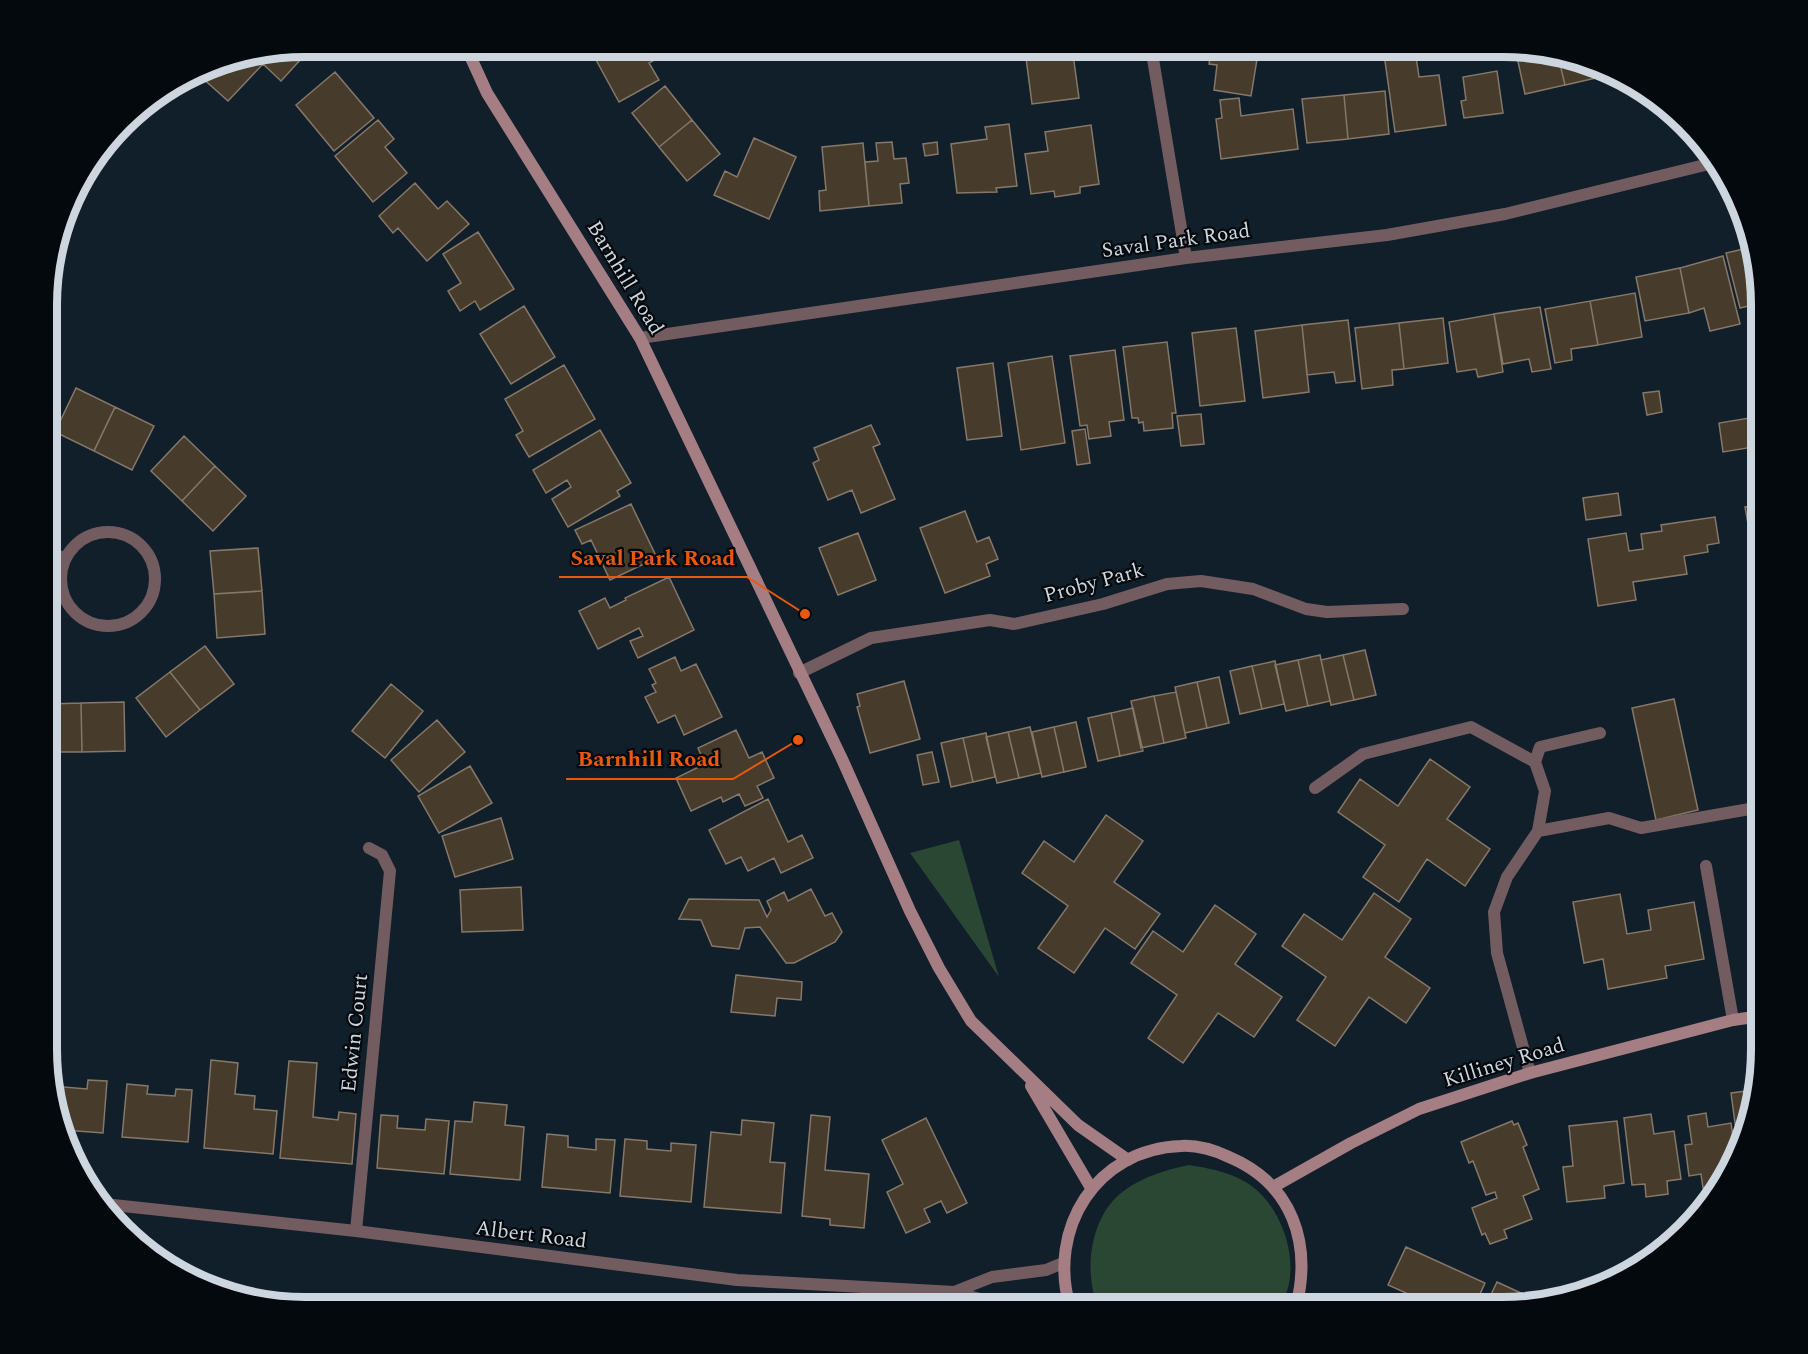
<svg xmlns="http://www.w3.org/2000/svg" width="1808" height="1354" viewBox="0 0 1808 1354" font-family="Spectral,serif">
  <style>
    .green { fill: #294733 }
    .building { fill: #473b2c; stroke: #867869; stroke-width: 1.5 }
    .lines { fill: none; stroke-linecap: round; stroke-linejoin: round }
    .street { stroke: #735c5f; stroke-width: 12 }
    .secondary { stroke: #a57e84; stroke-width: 12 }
    .labels { text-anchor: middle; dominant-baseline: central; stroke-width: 4.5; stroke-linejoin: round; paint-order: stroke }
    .street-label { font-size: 21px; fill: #cdd6de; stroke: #04090d }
    .rim { fill: none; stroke: #cdd6de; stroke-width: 8 }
    .leader { fill: none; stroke: #e8590c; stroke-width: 2 }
    .callout-dot { fill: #e8590c; stroke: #04090d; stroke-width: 2 }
    .callout-label { font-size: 22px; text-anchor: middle; font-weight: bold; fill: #e8590c; stroke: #04090d; stroke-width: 4.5; stroke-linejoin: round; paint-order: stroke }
  </style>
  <rect width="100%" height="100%" fill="#111f2a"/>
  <path class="green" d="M 959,840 L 999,977 L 910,853 Z
    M 1189,1165 C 1234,1172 1263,1182 1282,1227 C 1288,1241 1292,1261 1290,1276 C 1290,1286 1284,1298 1282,1307 L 1098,1307 C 1083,1271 1090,1214 1125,1190 C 1145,1176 1165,1170 1189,1165 Z"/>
  <path class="building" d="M 305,46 L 312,47 L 281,81 L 263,64 L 228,101 L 199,75 L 222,60 Z
    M 589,47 L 669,47 L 671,51 L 649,63 L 659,80 L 619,102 Z
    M 1008,47 L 1072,47 L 1079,98 L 1032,104 L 1025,50 L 1008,52 Z
    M 1212,47 L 1259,47 L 1251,96 L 1214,90 L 1217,65 L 1209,64 Z
    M 1415,49 L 1419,77 L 1439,75 L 1446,125 L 1395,132 L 1384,54 Z
    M 1529,49 L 1558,56 L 1565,85 L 1525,94 L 1516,52 Z
    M 1558,56 L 1602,66 L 1605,76 L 1565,85 Z
    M 1497,71 L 1503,113 L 1464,118 L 1461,101 L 1466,100 L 1463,77 Z
    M 335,72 L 374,118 L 334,151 L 296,105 Z
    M 665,86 L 692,120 L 659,147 L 632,113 Z
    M 1385,91 L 1389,134 L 1348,139 L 1344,95 Z
    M 1344,95 L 1348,139 L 1307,143 L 1302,99 Z
    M 1239,98 L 1241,116 L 1293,109 L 1298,149 L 1221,159 L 1216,119 L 1222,118 L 1220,100 Z
    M 378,120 L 394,139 L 385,147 L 407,173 L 373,202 L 335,156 Z
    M 692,120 L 720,154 L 687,181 L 659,147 Z
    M 1009,124 L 1017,186 L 996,188 L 997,192 L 957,193 L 951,144 L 987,139 L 985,127 Z
    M 1091,125 L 1099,184 L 1080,187 L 1080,193 L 1055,197 L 1054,191 L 1031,194 L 1025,154 L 1048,151 L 1045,132 Z
    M 754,138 L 796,157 L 769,219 L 714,195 L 725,171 L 737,177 Z
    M 892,142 L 894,159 L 906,158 L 909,183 L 900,184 L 902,203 L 869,206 L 865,162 L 878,161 L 876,143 Z
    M 937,142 L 938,154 L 925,156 L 923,144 Z
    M 863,143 L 869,206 L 820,211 L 819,191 L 826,190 L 822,147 Z
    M 415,183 L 438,209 L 447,201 L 469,224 L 427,261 L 398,228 L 393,233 L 379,216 Z
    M 478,232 L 514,289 L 480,310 L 475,301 L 460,311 L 448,291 L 461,283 L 443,254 Z
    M 1748,248 L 1761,303 L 1740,308 L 1726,253 Z
    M 1723,256 L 1740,324 L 1710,331 L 1704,308 L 1689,313 L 1680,268 Z
    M 1680,268 L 1689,313 L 1645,321 L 1636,277 Z
    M 1635,293 L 1642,337 L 1598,345 L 1590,301 Z
    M 1590,301 L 1598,345 L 1571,349 L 1572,360 L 1555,363 L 1545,309 Z
    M 524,306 L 555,357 L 511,384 L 480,334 Z
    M 1540,307 L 1551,369 L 1532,372 L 1529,359 L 1503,364 L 1494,314 Z
    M 1494,314 L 1503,372 L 1478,377 L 1476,369 L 1457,372 L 1449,322 Z
    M 1443,318 L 1448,363 L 1404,369 L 1399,323 Z
    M 1348,320 L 1355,381 L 1336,383 L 1334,372 L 1307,375 L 1302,325 Z
    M 1399,323 L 1404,369 L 1392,370 L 1393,385 L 1362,389 L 1355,328 Z
    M 1302,325 L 1309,392 L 1263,398 L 1255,331 Z
    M 1236,328 L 1245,401 L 1200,406 L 1192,333 Z
    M 1167,342 L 1176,413 L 1172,413 L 1173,428 L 1144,431 L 1143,422 L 1139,423 L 1138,418 L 1132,418 L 1123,347 Z
    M 1115,350 L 1124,420 L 1109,422 L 1111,436 L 1089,439 L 1087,425 L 1080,426 L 1070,356 Z
    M 1052,356 L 1065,443 L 1021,450 L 1008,363 Z
    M 993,363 L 1002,436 L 967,440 L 957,368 Z
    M 564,365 L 595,419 L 529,457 L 516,435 L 523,431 L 505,399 Z
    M 49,376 L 54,379 L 49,390 Z
    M 76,388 L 115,407 L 94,451 L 55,432 Z
    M 1659,391 L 1662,412 L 1647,415 L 1643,393 Z
    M 115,407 L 154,426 L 132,470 L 94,451 Z
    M 1201,414 L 1204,444 L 1181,446 L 1177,416 Z
    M 1755,417 L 1760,446 L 1723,452 L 1719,423 Z
    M 871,425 L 880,444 L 873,447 L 895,499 L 861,513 L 852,490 L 828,500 L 813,463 L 819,460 L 814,448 Z
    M 1085,429 L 1090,463 L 1077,465 L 1072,431 Z
    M 600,430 L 631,483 L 617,491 L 620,496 L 568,527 L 552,499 L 571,487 L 567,480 L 546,493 L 533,470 Z
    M 184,436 L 215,466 L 182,501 L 151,471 Z
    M 215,466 L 246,496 L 213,531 L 182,501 Z
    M 1618,493 L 1621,515 L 1586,520 L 1583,498 Z
    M 631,504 L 657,558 L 610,580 L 591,540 L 582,544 L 575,530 Z
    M 1761,505 L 1761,567 L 1756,568 L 1745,507 Z
    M 965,511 L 977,542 L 989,537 L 998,559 L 986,564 L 990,576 L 945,593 L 920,528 Z
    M 1715,517 L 1719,543 L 1707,545 L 1708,552 L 1684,556 L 1687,574 L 1633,582 L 1636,600 L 1598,606 L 1588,539 L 1626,533 L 1629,551 L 1643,549 L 1641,534 L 1662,531 L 1661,525 Z
    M 858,533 L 876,580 L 838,595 L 819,548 Z
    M 258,548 L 262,591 L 214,594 L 210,551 Z
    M 669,577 L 694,630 L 638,658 L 630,641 L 643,636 L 639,628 L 598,649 L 579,611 L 605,598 L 610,608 L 626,600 L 625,598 Z
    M 262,591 L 265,634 L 217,638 L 214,594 Z
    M 205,646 L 234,684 L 200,710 L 170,672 Z
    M 1365,650 L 1376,695 L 1354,700 L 1343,655 Z
    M 1320,655 L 1330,701 L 1308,706 L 1298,660 Z
    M 1343,655 L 1354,700 L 1331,705 L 1321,660 Z
    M 675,657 L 681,671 L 696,664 L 722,717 L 684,735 L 675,715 L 658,723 L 645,697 L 656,692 L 652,685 L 656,683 L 649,669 Z
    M 1298,660 L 1308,706 L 1286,711 L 1275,665 Z
    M 1275,661 L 1284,704 L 1262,709 L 1252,666 Z
    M 1252,666 L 1262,709 L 1240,714 L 1230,671 Z
    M 170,672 L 200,710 L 166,737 L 136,698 Z
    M 1219,677 L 1229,723 L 1207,728 L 1197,682 Z
    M 904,681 L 920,739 L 870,753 L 857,707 L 860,706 L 857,694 Z
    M 1197,682 L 1207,728 L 1185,733 L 1175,687 Z
    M 391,684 L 423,711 L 385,758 L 352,731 Z
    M 1176,692 L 1186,738 L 1164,743 L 1154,696 Z
    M 1154,696 L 1164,743 L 1141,748 L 1131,701 Z
    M 1674,699 L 1698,810 L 1656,820 L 1632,708 Z
    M 124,702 L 125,751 L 82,752 L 81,703 Z
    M 81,703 L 82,752 L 48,752 L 48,704 Z
    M 1133,708 L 1143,751 L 1120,756 L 1111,713 Z
    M 1111,713 L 1120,756 L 1098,761 L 1088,718 Z
    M 437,720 L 465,752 L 419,792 L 391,760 Z
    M 1076,722 L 1086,767 L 1064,772 L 1054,727 Z
    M 1030,727 L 1041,773 L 1019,778 L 1008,732 Z
    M 1054,727 L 1064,772 L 1042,777 L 1032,732 Z
    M 736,730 L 749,758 L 762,752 L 774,778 L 757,786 L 763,798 L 745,806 L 739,794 L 723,802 L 721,797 L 691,811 L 676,778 L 705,764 L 698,748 Z
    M 1008,732 L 1019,778 L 997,783 L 986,737 Z
    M 986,733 L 995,777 L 973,782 L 963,738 Z
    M 963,738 L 973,782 L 951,787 L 941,743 Z
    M 932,752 L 939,782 L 923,785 L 917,755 Z
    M 1430,759 L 1470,787 L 1447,819 L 1490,849 L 1465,886 L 1427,859 L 1399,902 L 1363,877 L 1385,845 L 1338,812 L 1360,779 L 1398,806 Z
    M 470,766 L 492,803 L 439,833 L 418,796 Z
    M 768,799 L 788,842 L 802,835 L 813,858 L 781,873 L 774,858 L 748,871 L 741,857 L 726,864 L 709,830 Z
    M 1106,815 L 1143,841 L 1114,882 L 1160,914 L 1135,949 L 1105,928 L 1074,973 L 1038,948 L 1068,906 L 1022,873 L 1044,841 L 1074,862 Z
    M 501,818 L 513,859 L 455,877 L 442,836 Z
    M 1761,873 L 1761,943 L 1760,943 L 1748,875 Z
    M 521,887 L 523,930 L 462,932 L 460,890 Z
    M 811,889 L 825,916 L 832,913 L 842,932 L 835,942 L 794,963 L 786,963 L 760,927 L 745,928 L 739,949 L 712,946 L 701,920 L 679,919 L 689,899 L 759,900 L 767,917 L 771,910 L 767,901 L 784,892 L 788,901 Z
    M 1374,893 L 1411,919 L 1385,957 L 1430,988 L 1406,1023 L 1369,997 L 1335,1046 L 1297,1020 L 1326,977 L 1282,946 L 1304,914 L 1342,940 Z
    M 1620,894 L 1627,934 L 1651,930 L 1648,910 L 1694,902 L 1704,959 L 1665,966 L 1667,978 L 1608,989 L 1603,959 L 1584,963 L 1573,902 Z
    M 1215,905 L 1256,934 L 1235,964 L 1282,997 L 1254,1037 L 1218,1013 L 1183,1063 L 1148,1038 L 1177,995 L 1131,963 L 1153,931 L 1183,952 Z
    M 736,975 L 802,982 L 801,1000 L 777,998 L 775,1016 L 731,1012 Z
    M 211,1060 L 238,1063 L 235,1094 L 255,1096 L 254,1109 L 277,1111 L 273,1154 L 204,1148 Z
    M 289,1061 L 317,1063 L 313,1117 L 338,1120 L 339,1112 L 356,1114 L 352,1164 L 280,1158 Z
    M 88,1080 L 107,1081 L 103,1133 L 64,1130 L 52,1086 L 87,1089 Z
    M 127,1084 L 148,1086 L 147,1094 L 175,1096 L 176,1089 L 192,1090 L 188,1142 L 122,1137 Z
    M 1755,1090 L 1742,1148 L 1739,1153 L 1731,1093 Z
    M 474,1102 L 507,1105 L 505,1125 L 524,1127 L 520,1180 L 450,1174 L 455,1121 L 472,1122 Z
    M 1706,1113 L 1708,1127 L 1731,1123 L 1736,1158 L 1728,1170 L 1724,1171 L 1725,1175 L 1718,1186 L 1703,1188 L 1701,1174 L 1689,1176 L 1685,1145 L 1692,1144 L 1688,1116 Z
    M 1651,1114 L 1654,1134 L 1674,1131 L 1681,1179 L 1667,1181 L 1668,1194 L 1646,1197 L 1645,1184 L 1632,1185 L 1624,1118 Z
    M 381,1115 L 398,1116 L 397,1128 L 425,1130 L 426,1119 L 449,1121 L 444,1174 L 377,1168 Z
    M 811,1115 L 830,1117 L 825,1170 L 869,1174 L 864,1228 L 830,1225 L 830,1219 L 802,1216 Z
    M 926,1118 L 967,1203 L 947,1213 L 941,1201 L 924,1209 L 930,1222 L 906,1233 L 887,1192 L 903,1184 L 882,1140 Z
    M 742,1120 L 774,1123 L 770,1162 L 785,1163 L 781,1213 L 704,1207 L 711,1132 L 741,1135 Z
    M 1512,1121 L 1514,1125 L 1518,1123 L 1527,1145 L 1523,1147 L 1539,1189 L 1523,1196 L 1532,1219 L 1504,1230 L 1507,1238 L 1490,1244 L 1485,1233 L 1482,1235 L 1472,1208 L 1497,1198 L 1495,1192 L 1486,1195 L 1473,1161 L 1469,1163 L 1461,1142 Z
    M 1617,1121 L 1624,1183 L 1604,1186 L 1605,1198 L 1567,1202 L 1563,1167 L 1573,1166 L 1569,1126 Z
    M 547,1134 L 568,1136 L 568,1147 L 596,1150 L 596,1139 L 615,1140 L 610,1193 L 542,1187 Z
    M 625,1139 L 647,1141 L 647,1149 L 671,1151 L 671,1143 L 696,1145 L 691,1202 L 620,1196 Z
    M 1406,1247 L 1485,1283 L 1474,1307 L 1437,1307 L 1388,1285 Z
    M 1497,1282 L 1536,1300 L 1503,1308 L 1485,1307 Z
    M 203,1286 L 245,1291 L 244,1297 L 206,1288 Z
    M 322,1302 L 364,1307 L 322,1307 Z"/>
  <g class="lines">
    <path class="street" d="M 1151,47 L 1186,258
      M 640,338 L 1186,258 L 1387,235 L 1505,214 L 1713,163
      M61 579a47 47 0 1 1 94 0a47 47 0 1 1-94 0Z
      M 48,551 L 65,559
      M 799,673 L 871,638 L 990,620 L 1014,624 L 1103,604 L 1167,584 L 1201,581 L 1253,589 L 1306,609 L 1327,612 L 1403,609
      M 1535,762 L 1540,747 L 1600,733
      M 1315,788 L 1363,754 L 1471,727 L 1535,762 L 1545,791 L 1538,831 L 1507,877 L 1494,912 L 1497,953 L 1530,1073
      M 1538,831 L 1609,818 L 1641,828 L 1761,807
      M 1706,866 L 1733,1020
      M 104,1204 L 356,1231 L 737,1280 L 954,1292 L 991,1302 L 1052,1307
      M 356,1231 L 390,871 L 382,855 L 369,848
      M 954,1292 L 992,1277 L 1046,1270 L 1063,1263"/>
    <path class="secondary" d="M 466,47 L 487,93 L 640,338 L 842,759 L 910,911 L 939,968 L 971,1021 L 1078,1125 L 1128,1160
      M 1031,1086 L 1091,1188
      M 1273,1187 L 1351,1143 L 1419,1109 L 1530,1073 L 1733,1020 L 1761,1016
      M 1070,1307 C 1047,1229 1096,1149 1181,1146 C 1197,1145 1214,1150 1229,1157 C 1293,1184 1312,1244 1296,1307"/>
  </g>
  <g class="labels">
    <g class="street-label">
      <text transform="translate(1176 241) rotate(-8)">Saval Park Road</text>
      <text transform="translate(625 278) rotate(59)">Barnhill Road</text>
      <text transform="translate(1094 583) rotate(-15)">Proby Park</text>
      <text transform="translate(355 1033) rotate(-84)">Edwin Court</text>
      <text transform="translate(1504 1063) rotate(-17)">Killiney Road</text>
      <text transform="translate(531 1235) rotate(7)">Albert Road</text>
    </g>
  </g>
  <path d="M0 0H1808V1354H0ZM305 57H1503A248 248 0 0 1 1751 305V1049A248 248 0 0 1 1503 1297H305A248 248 0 0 1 57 1049V305A248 248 0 0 1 305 57Z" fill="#04090d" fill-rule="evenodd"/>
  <path class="rim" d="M305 57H1503A248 248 0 0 1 1751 305V1049A248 248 0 0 1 1503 1297H305A248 248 0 0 1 57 1049V305A248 248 0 0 1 305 57Z"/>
  <path class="leader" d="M805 614L747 577H559M798 740L733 779H566"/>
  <g class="callout-dot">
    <circle cx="805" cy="614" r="6"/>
    <circle cx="798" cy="740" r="6"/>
  </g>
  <g class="callout-label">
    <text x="653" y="565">Saval Park Road</text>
    <text x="649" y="766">Barnhill Road</text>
  </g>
</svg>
